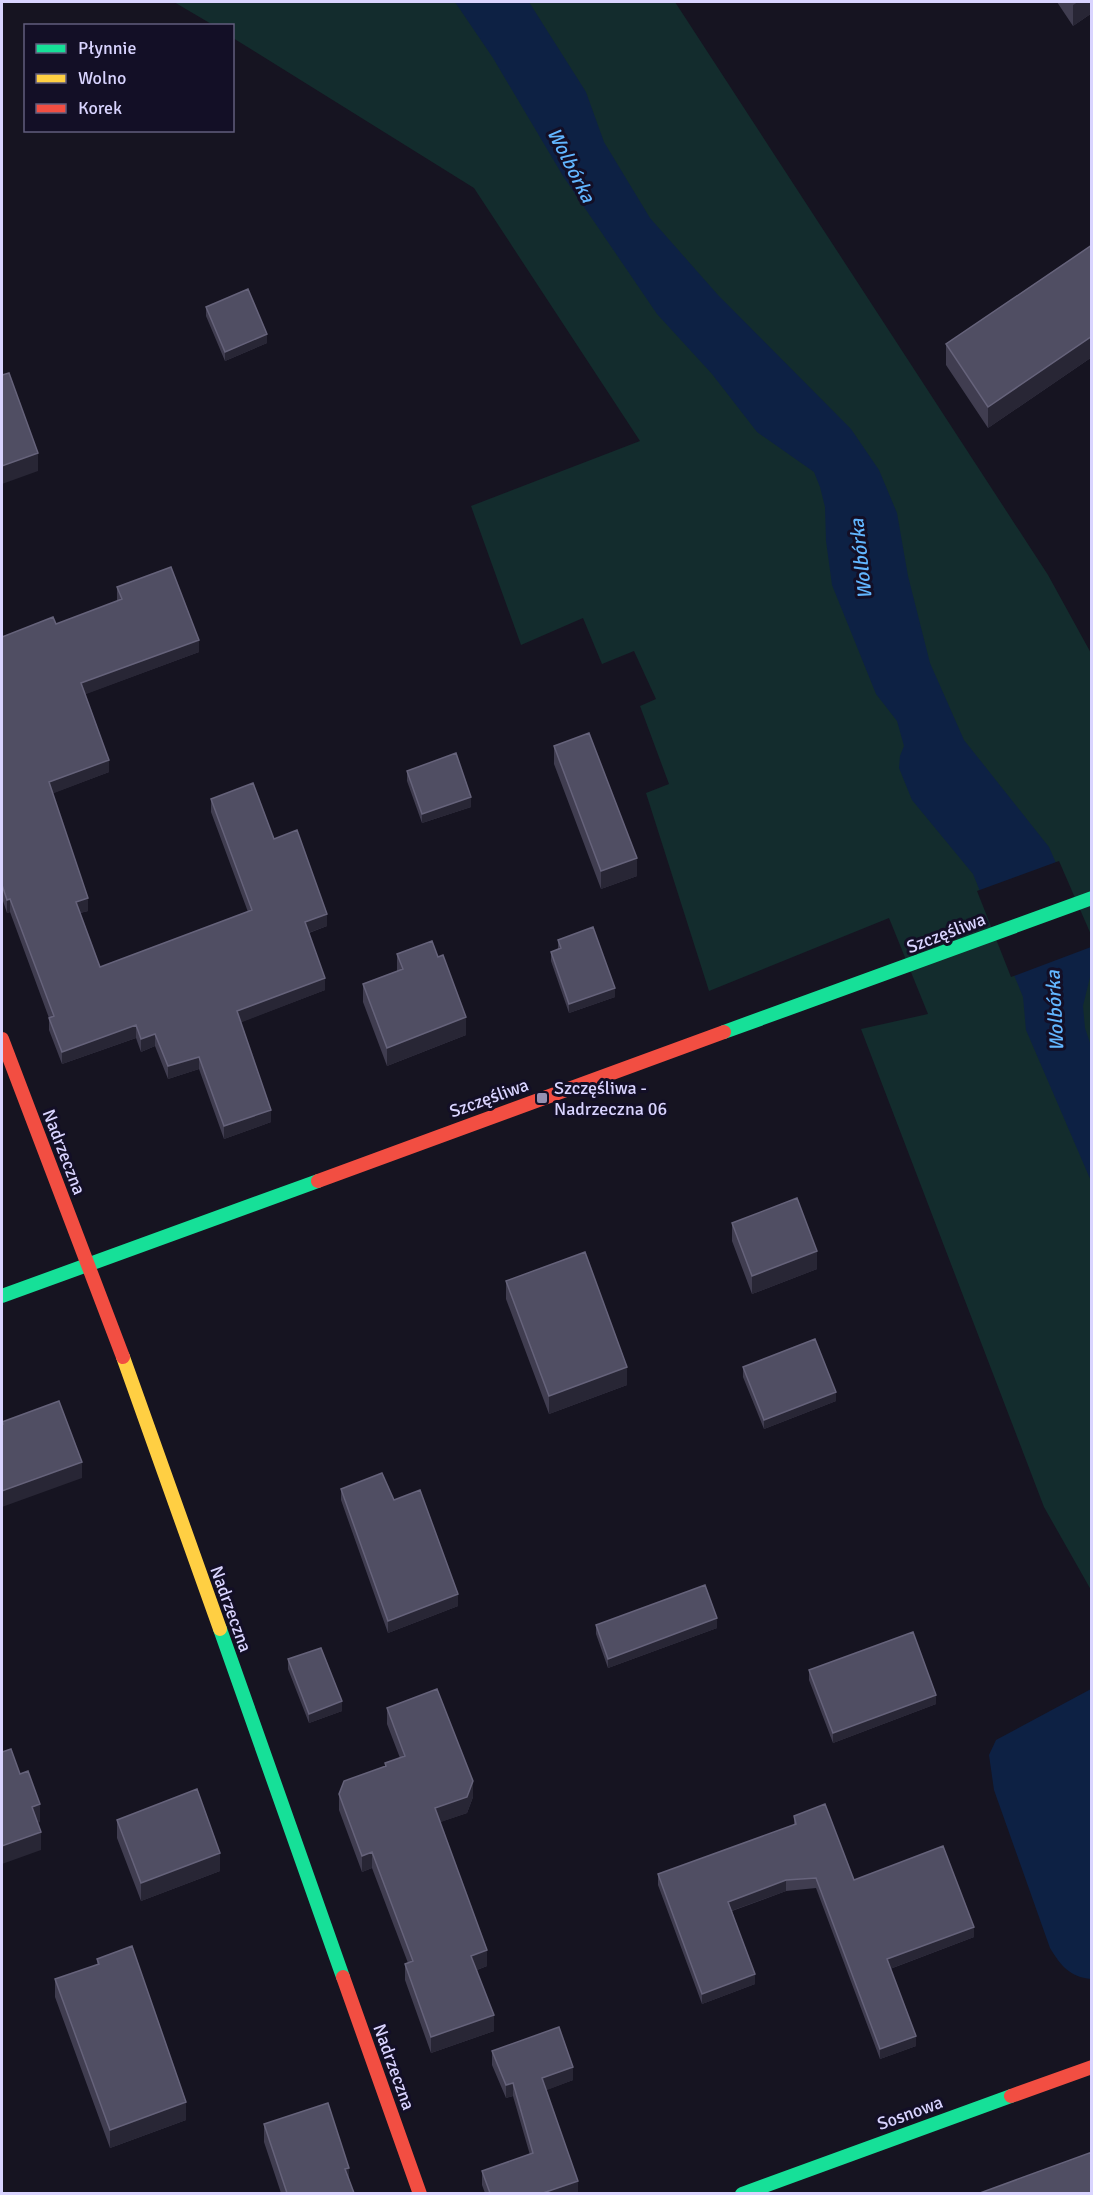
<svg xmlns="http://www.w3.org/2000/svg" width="1093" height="2195" viewBox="0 0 1093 2195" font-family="Signika,sans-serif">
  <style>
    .green { fill: #132c2d }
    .water { fill: #0d2144 }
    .pier { fill: #161421 }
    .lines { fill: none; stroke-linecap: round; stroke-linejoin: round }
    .fast { stroke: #16e098; stroke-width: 14 }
    .slow { stroke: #ffcf43; stroke-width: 14 }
    .jam { stroke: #f24e42; stroke-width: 14 }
    .wall { fill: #403d50 }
    .shaded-wall { fill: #282635 }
    .building { fill: #504e63; stroke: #66637b; stroke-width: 1.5 }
    .poi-dot { fill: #9591b1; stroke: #130f26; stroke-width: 2 }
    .labels { text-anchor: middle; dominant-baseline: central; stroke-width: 6; stroke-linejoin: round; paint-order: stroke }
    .street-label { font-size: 18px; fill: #d9d4ff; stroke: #130f26 }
    .poi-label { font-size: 18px; fill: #d9d4ff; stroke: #130f26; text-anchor: start }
    .water-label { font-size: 20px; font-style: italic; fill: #62b6ff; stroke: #130f26 }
  </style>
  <rect width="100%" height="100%" fill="#161421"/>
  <path class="green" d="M 174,2 L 675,2 L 1048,575 L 1092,655 L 1091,1590 L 1044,1507 L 861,1029 L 928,1014 L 889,918 L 709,991 L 646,793 L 669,784 L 640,706 L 656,699 L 634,651 L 602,664 L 583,618 L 521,645 L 471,506 L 640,441 L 474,188 L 233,38 L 232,26 L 213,25 Z"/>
  <path class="water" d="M 455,2 L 529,2 L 586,92 L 604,142 L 650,218 L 718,295 L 851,429 L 879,470 L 897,513 L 908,576 L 930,663 L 964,740 L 1049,847 L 1091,944 L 1091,973 L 1083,1006 L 1085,1028 L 1091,1046 L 1091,1181 L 1026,1030 L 1023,997 L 973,874 L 912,800 L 899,768 L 900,756 L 904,746 L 897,721 L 876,694 L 832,585 L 826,541 L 825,507 L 820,487 L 814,472 L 757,432 L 712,374 L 657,314 L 563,176 L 493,58 Z
    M 1091,1689 L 1091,1688 L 1091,1979 C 1070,1977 1061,1966 1050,1948 L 994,1790 L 989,1755 L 996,1740 Z"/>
  <path class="pier" d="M 1059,861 L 1092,937 L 1091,947 L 1011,977 L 977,891 Z"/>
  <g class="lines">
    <path class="fast" d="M 724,1032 L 1092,898
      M 2,1296 L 318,1181
      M 220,1629 L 343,1977
      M 742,2194 L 1011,2096"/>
    <path class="slow" d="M 123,1357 L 220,1629"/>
    <path class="jam" d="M 2,1039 L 123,1357
      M 318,1181 L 724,1032
      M 343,1977 L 420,2194
      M 1011,2096 L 1092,2067"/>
  </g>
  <path class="wall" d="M 1057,2 L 1092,2 L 1092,13 L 1073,26 Z
    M 1092,245 L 1092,357 L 988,428 L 946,365 L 946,344 Z
    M 206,307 L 267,343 L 225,361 L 206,316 Z
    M 117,587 L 199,652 L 85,694 L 109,772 L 53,793 L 88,911 L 80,913 L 100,967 L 248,912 L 211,812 L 211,799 L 274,839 L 327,926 L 309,933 L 325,990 L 241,1022 L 271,1122 L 224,1139 L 199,1069 L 168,1079 L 155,1046 L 141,1052 L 136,1038 L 62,1064 L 49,1030 L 49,1018 L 10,912 L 7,913 L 2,898 L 2,637 L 56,624 L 117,601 Z
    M 554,746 L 637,876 L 601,889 L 554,764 Z
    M 407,771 L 471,807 L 422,823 L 407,781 Z
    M 558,940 L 615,997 L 569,1013 L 551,961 L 551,952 L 558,949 Z
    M 397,954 L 466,1035 L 387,1066 L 363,1002 L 363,984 L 397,971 Z
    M 732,1223 L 817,1269 L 752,1294 L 732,1241 Z
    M 506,1281 L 627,1385 L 549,1414 L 506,1299 Z
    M 743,1367 L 836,1401 L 764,1429 L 743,1377 Z
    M 341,1489 L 394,1500 L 458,1606 L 388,1633 L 341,1500 Z
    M 596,1625 L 717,1628 L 608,1668 L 596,1634 Z
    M 288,1659 L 342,1711 L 309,1723 L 288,1669 Z
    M 809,1670 L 936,1704 L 833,1743 L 809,1680 Z
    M 387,1708 L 473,1797 L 467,1813 L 440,1822 L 487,1966 L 477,1970 L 494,2031 L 431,2053 L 405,1980 L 405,1964 L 408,1963 L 372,1868 L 362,1872 L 339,1810 L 339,1794 L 385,1767 L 385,1763 L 400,1758 L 387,1724 Z
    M 794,1816 L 854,1880 L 974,1937 L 890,1969 L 916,2046 L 880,2059 L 816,1888 L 786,1891 L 732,1911 L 755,1984 L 702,2004 L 658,1885 L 658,1874 L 794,1825 Z
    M 117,1820 L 220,1871 L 141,1901 L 117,1838 Z
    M 97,1959 L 186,2120 L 110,2148 L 55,1997 L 55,1979 L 97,1965 Z
    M 492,2051 L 573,2080 L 546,2090 L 578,2193 L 485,2193 L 482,2185 L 482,2171 L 530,2155 L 513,2096 L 506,2098 L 492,2065 Z
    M 264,2124 L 349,2179 L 354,2193 L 281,2193 L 264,2142 Z"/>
  <path class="shaded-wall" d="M 1078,2 L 1092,2 L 1092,13 L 1073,26 L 1073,5 Z
    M 267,334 L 267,343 L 225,361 L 225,352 Z
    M 1092,336 L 1092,357 L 988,428 L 988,407 Z
    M 38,453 L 38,471 L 2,484 L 2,466 Z
    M 199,640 L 199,652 L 81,696 L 81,683 Z
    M 109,760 L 109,772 L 49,795 L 49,782 Z
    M 471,797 L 471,807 L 422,823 L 422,814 Z
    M 637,858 L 637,876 L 601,889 L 601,871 Z
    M 88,898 L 88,911 L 76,914 L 76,902 Z
    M 10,899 L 10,912 L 7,913 L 7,900 Z
    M 327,914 L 327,926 L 305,934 L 305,922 Z
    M 325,978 L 325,990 L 237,1024 L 237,1011 Z
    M 615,988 L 615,997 L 569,1013 L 569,1004 Z
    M 466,1017 L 466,1035 L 387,1066 L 387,1048 Z
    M 136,1025 L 136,1038 L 62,1064 L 62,1052 Z
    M 155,1034 L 155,1046 L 141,1052 L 141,1039 Z
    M 199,1057 L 199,1069 L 168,1079 L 168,1066 Z
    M 271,1110 L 271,1122 L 224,1139 L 224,1126 Z
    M 817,1251 L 817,1269 L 752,1294 L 752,1276 Z
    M 627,1367 L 627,1385 L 549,1414 L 549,1396 Z
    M 836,1392 L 836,1401 L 764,1429 L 764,1420 Z
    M 82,1462 L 82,1478 L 2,1507 L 2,1491 Z
    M 458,1594 L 458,1606 L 388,1633 L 388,1621 Z
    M 717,1618 L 717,1628 L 608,1668 L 608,1659 Z
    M 936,1695 L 936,1704 L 833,1743 L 833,1733 Z
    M 342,1701 L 342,1711 L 309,1723 L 309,1714 Z
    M 473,1781 L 473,1797 L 467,1813 L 435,1824 L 435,1808 Z
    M 40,1804 L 40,1822 L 32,1825 L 32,1807 Z
    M 41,1832 L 41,1850 L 2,1864 L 2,1846 Z
    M 372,1852 L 372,1868 L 362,1872 L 362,1856 Z
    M 220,1853 L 220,1871 L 141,1901 L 141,1883 Z
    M 786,1880 L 786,1891 L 728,1912 L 728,1902 Z
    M 974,1927 L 974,1937 L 887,1970 L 887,1959 Z
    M 487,1950 L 487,1966 L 471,1972 L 471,1956 Z
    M 755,1974 L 755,1984 L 702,2004 L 702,1994 Z
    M 494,2015 L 494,2031 L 431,2053 L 431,2037 Z
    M 916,2036 L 916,2046 L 880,2059 L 880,2049 Z
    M 573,2067 L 573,2080 L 542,2092 L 542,2078 Z
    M 513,2083 L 513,2096 L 506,2098 L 506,2085 Z
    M 186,2102 L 186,2120 L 110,2148 L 110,2130 Z
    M 349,2168 L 349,2186 L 345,2169 Z
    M 578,2181 L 578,2193 L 543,2193 Z"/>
  <path class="building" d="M 1092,245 L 1092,336 L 988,407 L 946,344 Z
    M 248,289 L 267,334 L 225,352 L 206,307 Z
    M 9,373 L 38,453 L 2,466 L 2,375 Z
    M 171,567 L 199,640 L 81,683 L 109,760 L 49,782 L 88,898 L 76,902 L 100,967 L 252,910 L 211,799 L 253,783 L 274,839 L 297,830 L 327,914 L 305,922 L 325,978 L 237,1011 L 271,1110 L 224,1126 L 199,1057 L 168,1066 L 155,1034 L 141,1039 L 136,1025 L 62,1052 L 49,1018 L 54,1016 L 10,899 L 7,900 L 2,885 L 2,637 L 53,617 L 56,624 L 122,599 L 117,587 Z
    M 589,733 L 637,858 L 601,871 L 554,746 Z
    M 456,753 L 471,797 L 422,814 L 407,771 Z
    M 593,927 L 615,988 L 569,1004 L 551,952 L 561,948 L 558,940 Z
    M 432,941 L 438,957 L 443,955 L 466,1017 L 387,1048 L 363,984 L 403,969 L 397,954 Z
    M 797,1198 L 817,1251 L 752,1276 L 732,1223 Z
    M 585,1252 L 627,1367 L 549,1396 L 506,1281 Z
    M 815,1339 L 836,1392 L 764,1420 L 743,1367 Z
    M 59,1401 L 82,1462 L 2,1491 L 2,1425 L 3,1424 L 2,1422 Z
    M 382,1473 L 394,1500 L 420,1490 L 458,1594 L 388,1621 L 341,1489 Z
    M 705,1585 L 717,1618 L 608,1659 L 596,1625 Z
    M 913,1632 L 936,1695 L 833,1733 L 809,1670 Z
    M 321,1648 L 342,1701 L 309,1714 L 288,1659 Z
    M 437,1689 L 473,1781 L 467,1797 L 435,1808 L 487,1950 L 471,1956 L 494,2015 L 431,2037 L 405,1964 L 413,1961 L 372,1852 L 362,1856 L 339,1794 L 344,1781 L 386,1766 L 385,1763 L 405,1756 L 387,1708 Z
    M 11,1749 L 20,1774 L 28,1771 L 40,1804 L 32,1807 L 41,1832 L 2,1846 L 2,1752 Z
    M 197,1789 L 220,1853 L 141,1883 L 117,1820 Z
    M 825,1804 L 854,1880 L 943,1846 L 974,1927 L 887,1959 L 916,2036 L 880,2049 L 816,1878 L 786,1880 L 728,1902 L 755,1974 L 702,1994 L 658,1874 L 796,1824 L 794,1816 Z
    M 132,1946 L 186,2102 L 110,2130 L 55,1979 L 99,1964 L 97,1959 Z
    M 559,2027 L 573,2067 L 542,2078 L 578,2181 L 543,2193 L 490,2193 L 482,2171 L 533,2153 L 513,2083 L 506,2085 L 492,2051 Z
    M 328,2103 L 349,2168 L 345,2169 L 354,2193 L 287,2193 L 264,2124 Z
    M 1092,2152 L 1092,2193 L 980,2193 Z"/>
  <rect class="poi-dot" x="536" y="1092" width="12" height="12" rx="3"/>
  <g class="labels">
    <g class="street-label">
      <text transform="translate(946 933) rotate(-21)">Szczęśliwa</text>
      <text transform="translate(489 1098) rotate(-20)">Szczęśliwa</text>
      <text transform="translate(64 1152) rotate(69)">Nadrzeczna</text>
      <text transform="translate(231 1609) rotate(70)">Nadrzeczna</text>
      <text transform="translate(394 2067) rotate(70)">Nadrzeczna</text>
      <text transform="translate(910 2113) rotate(-20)">Sosnowa</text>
    </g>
    <g class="poi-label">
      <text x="554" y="1088">Szczęśliwa -<tspan x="554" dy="21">Nadrzeczna 06</tspan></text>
    </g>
    <g class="water-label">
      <text transform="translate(571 165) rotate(63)">Wolbórka</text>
      <text transform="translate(861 559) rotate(-96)">Wolbórka</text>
      <text transform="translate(1055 1011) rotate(-93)">Wolbórka</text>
    </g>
  </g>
  <rect width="1093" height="2195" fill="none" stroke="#d9d4ff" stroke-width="6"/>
  <rect x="24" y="24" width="210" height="108" fill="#130f26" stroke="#625e7d" stroke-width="1.5"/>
  <rect x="36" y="44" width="30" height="9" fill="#16e098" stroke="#625e7d" stroke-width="1.5"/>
  <text x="78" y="54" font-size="18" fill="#d9d4ff">Płynnie</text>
  <rect x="36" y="74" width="30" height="9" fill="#ffcf43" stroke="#625e7d" stroke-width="1.5"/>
  <text x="78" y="84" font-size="18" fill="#d9d4ff">Wolno</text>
  <rect x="36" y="104" width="30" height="9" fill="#f24e42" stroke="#625e7d" stroke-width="1.5"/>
  <text x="78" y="114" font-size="18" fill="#d9d4ff">Korek</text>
</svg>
